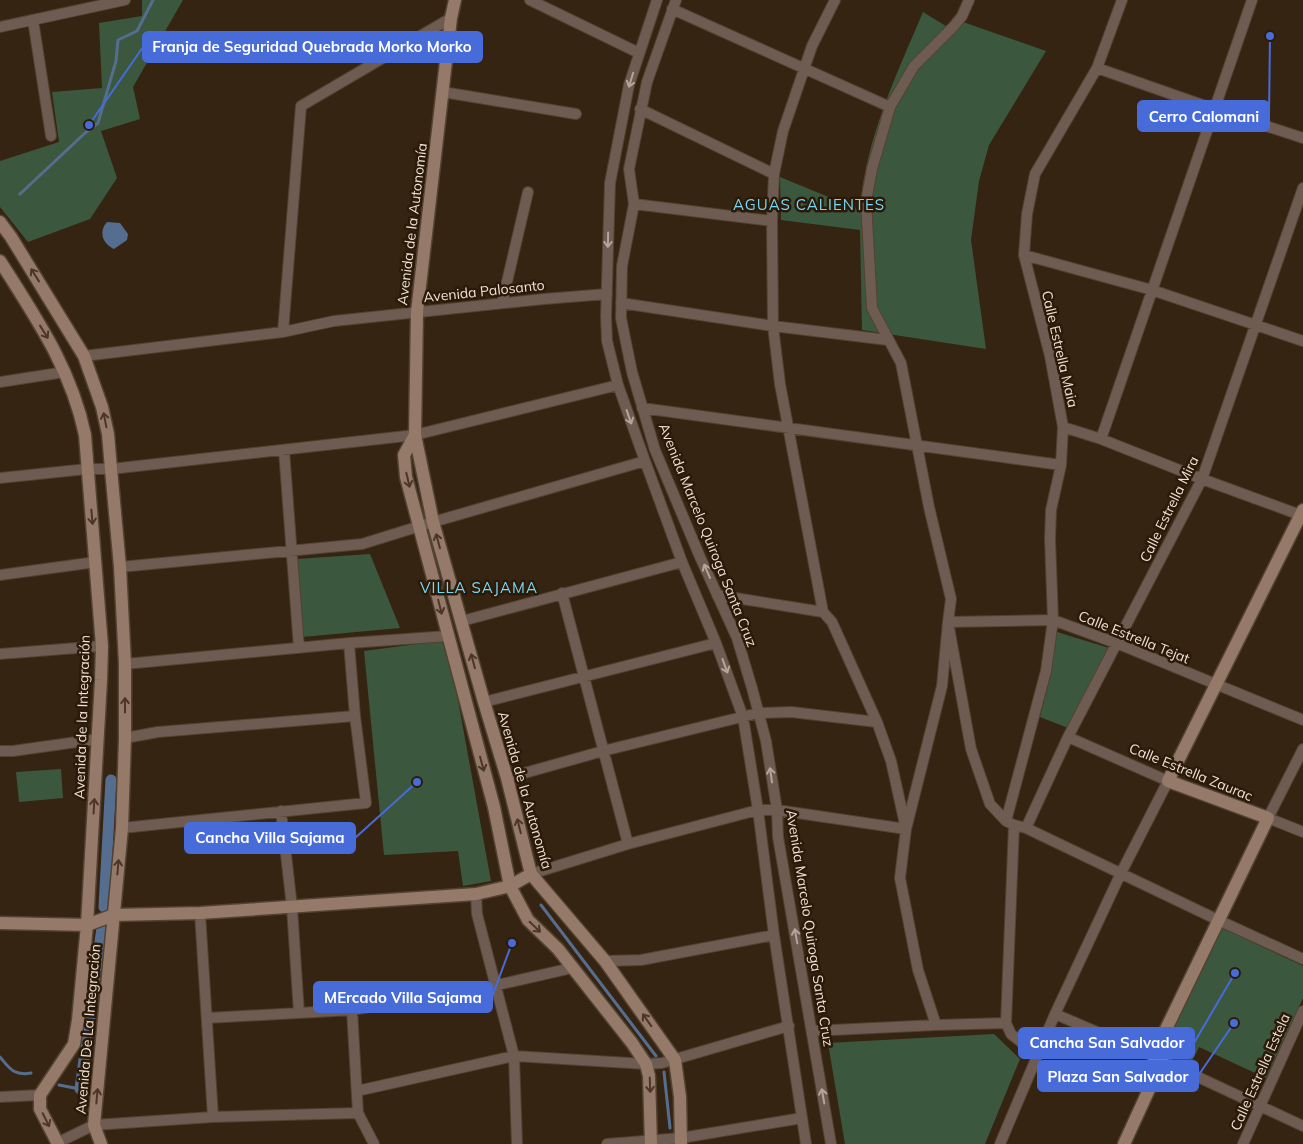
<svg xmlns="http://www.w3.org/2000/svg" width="1303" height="1144" viewBox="0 0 1303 1144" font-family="Mulish,sans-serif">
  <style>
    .green { fill: #3b583e }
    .water { fill: #556e90 }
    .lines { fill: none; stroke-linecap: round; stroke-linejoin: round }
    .stream { stroke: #556e90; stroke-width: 3 }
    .canal { stroke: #556e90; stroke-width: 11 }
    .street-casing { stroke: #534231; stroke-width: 12 }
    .secondary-casing { stroke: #534231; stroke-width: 15 }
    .street { stroke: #6e5c52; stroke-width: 10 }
    .secondary { stroke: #957969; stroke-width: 12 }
    .oneway { stroke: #b4a59b }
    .oneway2 { stroke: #4c3625 }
    .labels { text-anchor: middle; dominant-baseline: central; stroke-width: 5; stroke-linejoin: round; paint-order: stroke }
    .street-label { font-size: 14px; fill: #ede1d6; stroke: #2c1a08 }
    .neighbourhood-label { font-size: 15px; letter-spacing: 1px; fill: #77d7f5; stroke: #2c1a08 }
    .leader { fill: none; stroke: #476bd8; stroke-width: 2 }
    .callout-dot { fill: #476bd8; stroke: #2c1a08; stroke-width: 2 }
    .callout { fill: #476bd8; stroke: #476bd8; stroke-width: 2 }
    .callout-label { font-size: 15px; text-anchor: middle; font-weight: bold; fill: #fff }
  </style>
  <rect width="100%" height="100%" fill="#362412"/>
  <path class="green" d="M 142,0 L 183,0 L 133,87 L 140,119 L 101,131 L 117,178 L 90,219 L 28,242 L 0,207 L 0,161 L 59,142 L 52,92 L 102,88 L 99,23 L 142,16 Z
    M 923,12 L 954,31 L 963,22 L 1046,51 L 989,145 L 979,181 L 971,240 L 986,349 L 862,330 L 860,230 L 781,220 L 780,177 L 860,210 C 865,140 896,76 923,12 Z
    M 370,554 L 400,628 L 302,637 L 297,559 Z
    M 1057,632 L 1109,648 L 1068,728 L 1040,717 L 1050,677 Z
    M 447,640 L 491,881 L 463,886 L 458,851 L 384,855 L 364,651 Z
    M 61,769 L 63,798 L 19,802 L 16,772 Z
    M 1220,927 L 1303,966 L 1303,998 L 1266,1078 L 1199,1047 L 1189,1067 L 1161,1054 Z
    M 994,1034 L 1020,1059 L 985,1144 L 845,1144 L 828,1043 Z"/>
  <path class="water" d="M 107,222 L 120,223 L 128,234 L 127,240 L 114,249 C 103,244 98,232 107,222 Z"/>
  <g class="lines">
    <path class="stream" d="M 20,194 L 85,133 L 98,123 L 116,61 L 118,40 L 137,31 L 153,0
      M 541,905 L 656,1056
      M 0,1057 C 10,1069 14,1076 31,1073
      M 664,1072 L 670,1128
      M 59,1085 L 80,1089"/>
    <path class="canal" d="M 104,907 L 111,780
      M 80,1089 L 103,920"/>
    <defs>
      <path id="street" d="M 530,0 L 639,53
        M 657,0 L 629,85 L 610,183 L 606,316 L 607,341 L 618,385 L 645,461 L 682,562 L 716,643 L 743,717 L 758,810 L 774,935 L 806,1144
        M 676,0 L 647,82 L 629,169 L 634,204 L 622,266 L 621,318 L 632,372 L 655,450 L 700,557 L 737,638 L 752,688 L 766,741 L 777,810 L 778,837 L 831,1144
        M 835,0 L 812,46 L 783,131 L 774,174 L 772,221 L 773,326 L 780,384 L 823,612 L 832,622 L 877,722 L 891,761 L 906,829 L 900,878 L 918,970 L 936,1025
        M 969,0 L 962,16 L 954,26 L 914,66 L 890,107 L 872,169 L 866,201 L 872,308 L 901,363 L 929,507 L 951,599 L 948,622 L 971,749 L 990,804 L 1006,821 L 1014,825 L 1026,828 L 1218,920 L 1303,959
        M 672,9 L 890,107
        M 33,20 L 51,136
        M 0,27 L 125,0
        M 1097,68 L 1214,109 L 1303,138
        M 443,92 L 576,114
        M 640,109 L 774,174
        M 634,204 L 772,221
        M 1024,255 L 1152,290 L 1303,341
        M 502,303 L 528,192
        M 621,303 L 773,326 L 888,340
        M 283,332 L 301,106 L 451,18
        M 84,356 L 283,332 L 334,321 L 544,299 L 607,294
        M 0,382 L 65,372
        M 642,408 L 1061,465
        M 1063,427 L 1101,439 L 1202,479 L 1303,516
        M 1101,439 L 1252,0
        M 284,450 L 299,648
        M 0,478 L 87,469 L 111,469 L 415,435 L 618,385
        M 120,567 L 362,544 L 433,522 L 645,461
        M 0,575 L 96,562
        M 562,593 L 628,844
        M 717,595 L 823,612
        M 462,621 L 682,562
        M 0,654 L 102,646
        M 125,664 L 349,643 L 448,636
        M 484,702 L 716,643
        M 125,738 L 158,732 L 355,716
        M 1303,749 L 1268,818 L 1303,832
        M 0,751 L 13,751 L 98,739
        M 507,778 L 603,751 L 758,713 L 791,712 L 877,722
        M 281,811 L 292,907 L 299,1013
        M 1006,821 L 1046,671 L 1053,620 L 1050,539 L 1051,510 L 1061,465 L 1063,427 L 1050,356 L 1024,255 L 1027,214 L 1035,174 L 1097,68 L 1122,0
        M 1014,825 L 1006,1023 L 1011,1034 L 1037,1055
        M 122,828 L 366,803 L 355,716 L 349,643
        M 1026,828 L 1068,737 L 1202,479 L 1303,188
        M 531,874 L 628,844 L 758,810 L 777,810 L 906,829 L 942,686 L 948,622 L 1053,620 L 1116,643 L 1303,720
        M 476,894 L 477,914 L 514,1056 L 517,1144
        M 200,913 L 213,1117
        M 605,961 L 641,960 L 774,935
        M 352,1010 L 358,1113
        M 1055,1014 L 1153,1056 L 1303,1126
        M 207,1018 L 352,1010 L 497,985 L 572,968
        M 812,1031 L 936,1025 L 1006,1023
        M 357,1091 L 514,1056 L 646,1064 L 662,1063 L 789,1026
        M 0,1097 L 40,1095
        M 57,1143 L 94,1125 L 213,1117 L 358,1113 L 374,1144
        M 607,1144 L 681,1138 L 802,1118
        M 1000,1144 L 1055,1014 L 1121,873 L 1168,781 L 1068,737
        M 1243,1144 L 1303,1011"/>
      <path id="secondary" d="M 455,0 L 451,18 L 417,312 L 415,435 L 433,522 L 484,702 L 507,778 L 531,874 L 605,961 L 675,1060 L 680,1097 L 681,1144
        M 0,222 L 11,237 L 84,356 L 102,407 L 108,434 L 111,469 L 120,567 L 125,664 L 125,738 L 122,828 L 94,1125 L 101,1144
        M 0,261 C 36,318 71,368 85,435 L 102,646 L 101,680 L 87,925 L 78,1020 L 74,1044 L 40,1095 L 40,1109 L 58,1144
        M 415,435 L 404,455 L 406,477 L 494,807 L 510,886 L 528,920 L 558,949 L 632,1043 L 646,1064 L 649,1076 L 651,1144
        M 0,923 L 87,925 L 114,915 L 200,913 L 476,894 L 510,886 L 531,874
        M 1153,1056 L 1268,818 L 1168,781 L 1303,510
        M 1124,1144 L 1162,1061"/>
    </defs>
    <use href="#street" class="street-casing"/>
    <use href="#secondary" class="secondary-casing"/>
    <use href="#street" class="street"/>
    <use href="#secondary" class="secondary"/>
  </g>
  <defs><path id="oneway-shaft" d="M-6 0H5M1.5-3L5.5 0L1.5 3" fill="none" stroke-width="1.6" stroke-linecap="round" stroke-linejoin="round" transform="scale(1.25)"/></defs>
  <g class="oneway">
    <use href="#oneway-shaft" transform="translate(631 80) rotate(107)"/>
    <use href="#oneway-shaft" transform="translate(608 240) rotate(91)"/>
    <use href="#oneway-shaft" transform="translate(629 417) rotate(71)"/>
    <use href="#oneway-shaft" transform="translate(707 571) rotate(-114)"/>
    <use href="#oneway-shaft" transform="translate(725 666) rotate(70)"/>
    <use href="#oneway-shaft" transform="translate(771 775) rotate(-98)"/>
    <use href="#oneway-shaft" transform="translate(796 936) rotate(-100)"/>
    <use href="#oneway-shaft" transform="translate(823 1096) rotate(-100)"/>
  </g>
  <g class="oneway2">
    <use href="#oneway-shaft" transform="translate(35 275) rotate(-122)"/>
    <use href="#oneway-shaft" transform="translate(44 332) rotate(58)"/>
    <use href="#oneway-shaft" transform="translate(105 420) rotate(-101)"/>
    <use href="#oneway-shaft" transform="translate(408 480) rotate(77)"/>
    <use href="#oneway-shaft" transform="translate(92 517) rotate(85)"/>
    <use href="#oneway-shaft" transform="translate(438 541) rotate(-105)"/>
    <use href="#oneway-shaft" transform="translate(440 607) rotate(76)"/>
    <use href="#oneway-shaft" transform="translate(473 661) rotate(-105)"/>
    <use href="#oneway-shaft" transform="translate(125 705) rotate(-90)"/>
    <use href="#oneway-shaft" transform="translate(482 764) rotate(75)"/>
    <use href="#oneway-shaft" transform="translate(94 806) rotate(-87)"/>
    <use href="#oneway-shaft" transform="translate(519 826) rotate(-104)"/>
    <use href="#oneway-shaft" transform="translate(118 867) rotate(-85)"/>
    <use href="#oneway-shaft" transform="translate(535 927) rotate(44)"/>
    <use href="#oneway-shaft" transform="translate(647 1020) rotate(-125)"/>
    <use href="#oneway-shaft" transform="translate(650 1085) rotate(88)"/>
    <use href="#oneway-shaft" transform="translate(97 1096) rotate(-85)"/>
    <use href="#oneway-shaft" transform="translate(46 1120) rotate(64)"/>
  </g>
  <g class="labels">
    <g class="street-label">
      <text transform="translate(412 224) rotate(-83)">Avenida de la Autonomía</text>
      <text transform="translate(484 291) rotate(-6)">Avenida Palosanto</text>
      <text transform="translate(1060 349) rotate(77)">Calle Estrella Maia</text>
      <text transform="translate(1169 509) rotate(-64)">Calle Estrella Mira</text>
      <text transform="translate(708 535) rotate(68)">Avenida Marcelo Quiroga Santa Cruz</text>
      <text transform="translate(1134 637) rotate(22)">Calle Estrella Tejat</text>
      <text transform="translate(82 717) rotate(-88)">Avenida de la Integración</text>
      <text transform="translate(1191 772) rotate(22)">Calle Estrella Zaurac</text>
      <text transform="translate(525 790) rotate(74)">Avenida de la Autonomía</text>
      <text transform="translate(810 928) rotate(81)">Avenida Marcelo Quiroga Santa Cruz</text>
      <text transform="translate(88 1029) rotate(-85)">Avenida De La Integración</text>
      <text transform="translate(1260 1072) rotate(-66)">Calle Estrella Estela</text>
    </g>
    <g class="neighbourhood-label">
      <text x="809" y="204">AGUAS CALIENTES</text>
      <text x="479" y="587">VILLA SAJAMA</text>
    </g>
  </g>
  <path class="leader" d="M89 125L143 47M1270 36L1269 116M417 782L355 838M512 943L492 997M1235 973L1194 1043M1234 1023L1198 1076"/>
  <g class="callout-dot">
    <circle cx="89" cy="125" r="5"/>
    <circle cx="1270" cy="36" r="5"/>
    <circle cx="417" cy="782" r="5"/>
    <circle cx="512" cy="943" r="5"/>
    <circle cx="1235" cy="973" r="5"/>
    <circle cx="1234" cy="1023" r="5"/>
  </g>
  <g class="callout">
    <rect x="143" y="32" width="339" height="30" rx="5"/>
    <rect x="1138" y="101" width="131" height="30" rx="5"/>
    <rect x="185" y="823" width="170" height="30" rx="5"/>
    <rect x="314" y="982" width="178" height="30" rx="5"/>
    <rect x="1019" y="1028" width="175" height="30" rx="5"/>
    <rect x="1038" y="1061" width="160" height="30" rx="5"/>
  </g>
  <g class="callout-label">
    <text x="312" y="52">Franja de Seguridad Quebrada Morko Morko</text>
    <text x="1204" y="122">Cerro Calomani</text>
    <text x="270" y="843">Cancha Villa Sajama</text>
    <text x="403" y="1003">MErcado Villa Sajama</text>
    <text x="1107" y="1048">Cancha San Salvador</text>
    <text x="1118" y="1082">Plaza San Salvador</text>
  </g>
</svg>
